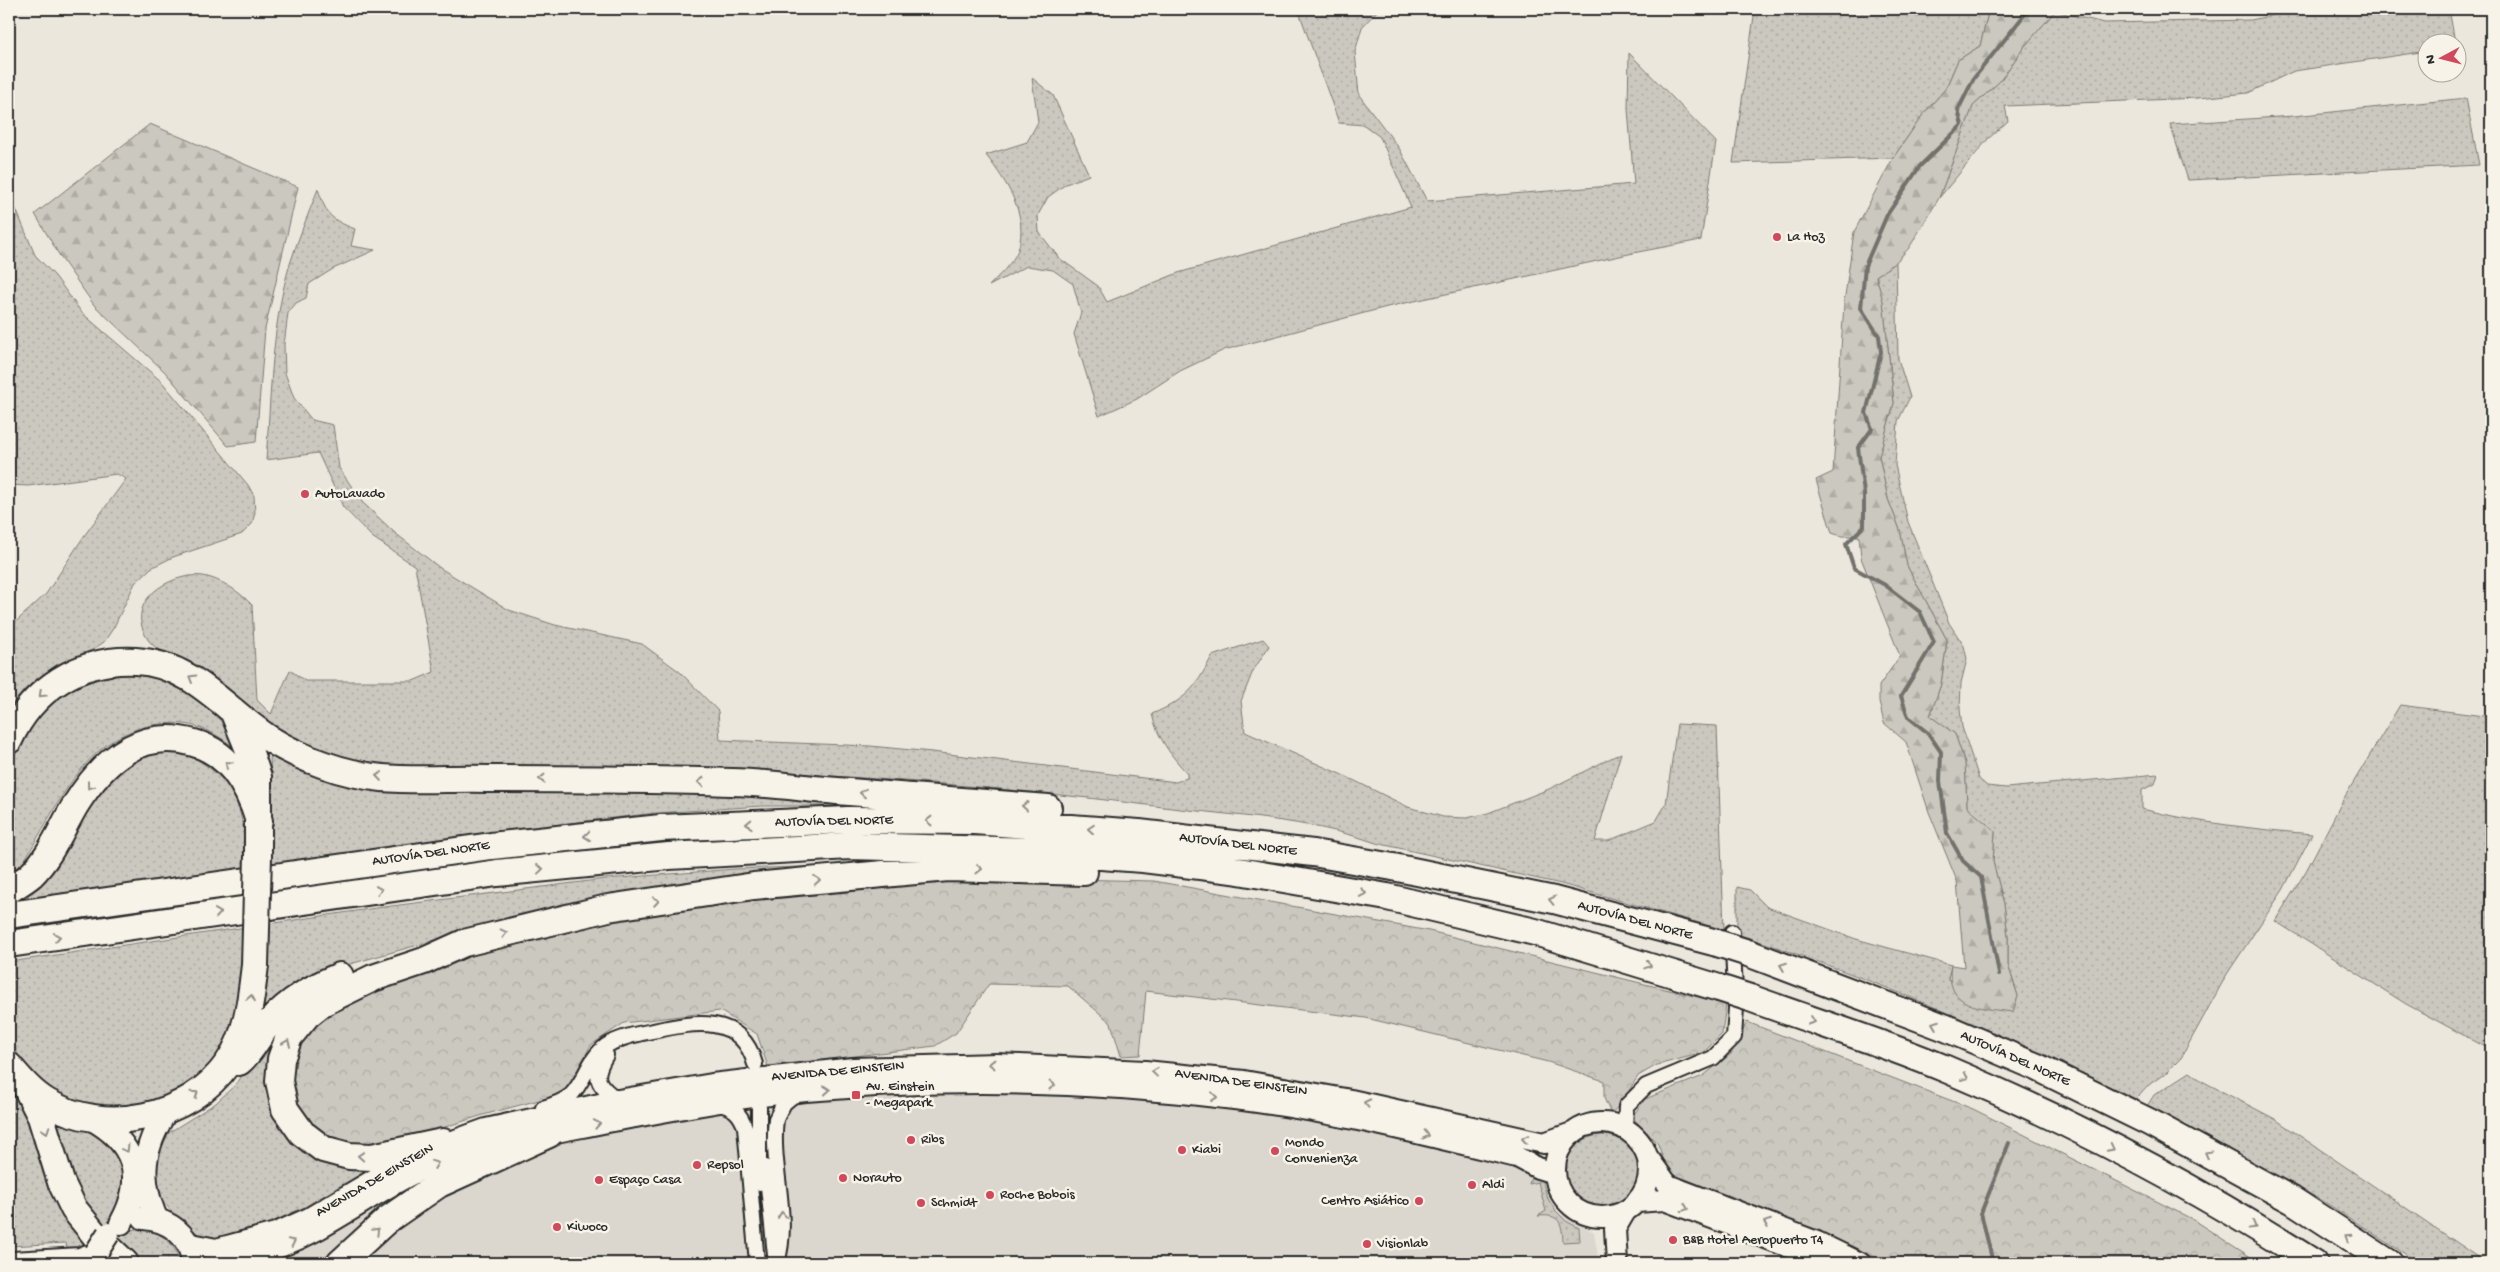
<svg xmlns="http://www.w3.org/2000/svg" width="2500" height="1272" viewBox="0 0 2500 1272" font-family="'Gochi Hand',sans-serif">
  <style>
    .built { fill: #dbd7ce }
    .grass { fill: url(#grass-dots); stroke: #7b7a75 }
    .forest { fill: url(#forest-firs); stroke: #7b7a75 }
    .park { fill: url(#park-crowns); stroke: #7b7a75 }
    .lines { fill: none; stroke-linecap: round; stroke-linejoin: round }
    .stream { stroke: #72716c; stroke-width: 4 }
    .street-casing { stroke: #2b2b2b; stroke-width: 18 }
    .secondary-casing { stroke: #2b2b2b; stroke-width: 24 }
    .primary-casing { stroke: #2b2b2b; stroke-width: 26 }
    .highway-casing { stroke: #2b2b2b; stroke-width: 30 }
    .street { stroke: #f7f3e8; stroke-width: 14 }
    .secondary { stroke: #f7f3e8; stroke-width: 20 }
    .primary { stroke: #f7f3e8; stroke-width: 22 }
    .highway { stroke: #f7f3e8; stroke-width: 26 }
    .primary-bridge-casing { stroke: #2b2b2b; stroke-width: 26; stroke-linecap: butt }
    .highway-bridge-casing { stroke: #2b2b2b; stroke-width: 30; stroke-linecap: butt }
    .primary-bridge { stroke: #f7f3e8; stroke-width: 22 }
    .highway-bridge { stroke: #f7f3e8; stroke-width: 26 }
    .oneway { stroke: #918f8a }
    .poi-dot { fill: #d1495b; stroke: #f7f3e8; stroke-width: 2 }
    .labels { text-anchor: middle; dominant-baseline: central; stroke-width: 5; stroke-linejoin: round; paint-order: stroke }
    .poi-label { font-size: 14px; fill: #2b2b2b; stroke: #f7f3e8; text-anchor: start }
    .street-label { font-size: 14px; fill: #2b2b2b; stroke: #f7f3e8 }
  </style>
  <defs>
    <pattern id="grass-dots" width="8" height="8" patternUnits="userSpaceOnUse" patternTransform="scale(1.25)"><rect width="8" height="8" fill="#cbc8bf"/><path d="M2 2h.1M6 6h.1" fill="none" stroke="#aeaca4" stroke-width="1.8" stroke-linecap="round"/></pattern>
    <pattern id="forest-firs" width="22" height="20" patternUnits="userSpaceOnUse" patternTransform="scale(1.25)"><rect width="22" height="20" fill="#cbc8bf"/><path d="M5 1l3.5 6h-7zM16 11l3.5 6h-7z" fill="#aeaca4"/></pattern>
    <pattern id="park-crowns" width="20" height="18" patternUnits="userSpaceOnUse" patternTransform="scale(1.25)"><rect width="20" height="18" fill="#cbc8bf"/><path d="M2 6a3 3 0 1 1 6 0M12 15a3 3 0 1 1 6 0" fill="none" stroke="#aeaca4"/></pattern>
  </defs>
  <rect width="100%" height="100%" fill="#ebe7dd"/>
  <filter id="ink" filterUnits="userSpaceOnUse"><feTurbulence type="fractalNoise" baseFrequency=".02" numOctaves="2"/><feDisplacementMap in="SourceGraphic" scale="10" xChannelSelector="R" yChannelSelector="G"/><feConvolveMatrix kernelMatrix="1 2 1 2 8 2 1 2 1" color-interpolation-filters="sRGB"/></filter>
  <g filter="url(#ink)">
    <path class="built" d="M 1143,1089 L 1517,1157 L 1544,1189 L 1559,1213 L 1594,1232 L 1599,1263 L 230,1263 L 432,1165 L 796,1093 Z"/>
    <path class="grass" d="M 1298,9 L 1379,9 L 1362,27 L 1355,52 L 1359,95 L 1399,148 L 1427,201 L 1634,184 L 1628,109 L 1629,53 L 1716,142 L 1701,240 L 1638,252 L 1387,307 L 1224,350 L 1180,371 L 1137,399 L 1099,416 L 1074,334 L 1081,313 L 1073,284 L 1053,270 L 1027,266 L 989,286 C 998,276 1013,263 1018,250 C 1029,214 1007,183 986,155 L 1027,142 L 1038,122 L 1032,78 L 1053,95 L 1089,175 L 1066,184 L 1048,197 L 1038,215 L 1039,232 L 1059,258 L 1098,286 L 1107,302 L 1178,273 L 1411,207 L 1380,137 L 1364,125 L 1339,123 Z
      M 1755,9 L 1989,9 L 1980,46 L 1958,60 L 1946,88 L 1922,116 L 1893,158 L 1733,163 Z
      M 2302,9 L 2449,9 L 2455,42 L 2428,42 L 2427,51 L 2294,71 L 2248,93 L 2198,98 L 2005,106 L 2008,121 L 1988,139 L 1939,198 L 1973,106 L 2000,81 L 2024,47 L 2055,11 L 2104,23 L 2251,20 Z
      M 2466,98 L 2479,165 L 2188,180 L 2170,124 L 2294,116 Z
      M 318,189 C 327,215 329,219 355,229 L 351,246 L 375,250 L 333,269 L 309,284 L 306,298 L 296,303 L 288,313 L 284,345 L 285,373 L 294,398 L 312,420 L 333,425 L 339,468 L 362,502 L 395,533 L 440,568 L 509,610 L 555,625 L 642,644 L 680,672 L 718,711 L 720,740 L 870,746 L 932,752 L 1176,782 L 1187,778 L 1187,773 C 1171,756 1157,737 1152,714 C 1187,699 1195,689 1212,656 L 1263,639 L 1269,646 L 1253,671 L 1241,701 L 1245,732 L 1347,777 L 1408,807 L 1443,817 L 1467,818 L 1488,813 L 1549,789 L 1621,753 L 1595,841 L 1608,841 L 1656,821 L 1666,804 L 1677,724 L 1717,726 L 1724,930 L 1561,884 L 1376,843 C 1308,819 1235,816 1163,807 C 975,783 784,770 595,767 C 554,767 513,764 472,765 C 437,766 398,771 364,765 C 337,761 287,737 266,720 C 243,703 223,681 198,667 C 176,654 150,655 142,627 C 132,595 176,572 203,576 C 221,579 240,592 252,605 L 257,700 L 271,714 L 290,670 L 305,681 L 413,681 L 434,672 L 415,566 L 372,537 L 343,507 L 318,453 L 266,460 C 271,397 271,329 289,267 C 297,241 308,215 318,189 Z
      M 9,206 L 16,209 L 35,255 L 55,276 L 82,313 L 162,382 L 248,485 L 254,496 L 255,512 L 252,524 L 242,534 L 173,557 L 151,568 L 135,583 L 114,627 L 104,642 L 92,650 L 56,665 L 24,690 L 9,711 L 9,628 L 46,594 L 84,536 L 126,479 L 117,474 L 28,486 L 9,485 L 11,432 L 9,428 Z
      M 1896,262 L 1898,359 L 1910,397 L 1898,421 L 1895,465 L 1908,522 L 1949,623 L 1964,646 L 1967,659 L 1961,683 L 1960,709 L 1962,727 L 1979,779 L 1987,786 L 2006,788 L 2158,774 L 2155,784 L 2142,790 L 2142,809 C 2198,823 2255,829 2312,834 L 2283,890 L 2227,974 L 2181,1058 L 2167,1072 L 2150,1084 L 2136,1099 C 2006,1036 1875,978 1737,934 L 1737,887 L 1750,890 L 1767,907 L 1856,939 L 1951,965 L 1948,980 L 2018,996 L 2008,965 L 2008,937 L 2004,904 L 1993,862 L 1995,832 L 1967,807 L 1965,763 L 1955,734 L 1930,716 L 1941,684 L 1947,640 L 1907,566 L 1900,530 L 1888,499 L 1879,456 L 1894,403 L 1883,302 L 1876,276 Z
      M 129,673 C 183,680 204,694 234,740 L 231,745 C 205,726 185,720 153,725 C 79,738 55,815 18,870 L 9,877 C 9,846 5,812 9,781 C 16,715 67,680 129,673 Z
      M 2400,705 L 2491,717 L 2491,1050 L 2406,1004 L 2275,921 L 2306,871 L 2344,798 Z
      M 270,750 L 299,766 L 618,791 L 845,799 L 846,806 L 762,806 L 656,813 L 483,833 L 9,902 C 32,875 57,849 80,822 C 88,812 93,800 100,790 C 123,758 170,740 204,764 C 234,785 239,802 245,837 L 272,835 Z
      M 831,866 L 518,917 L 343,966 L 265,1017 L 259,1012 L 266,951 L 242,952 L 240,1013 L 231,1042 L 208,1073 L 179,1096 L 114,1111 L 85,1106 L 54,1093 L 21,1062 L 9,1033 L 9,962 L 376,908 L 605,879 L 735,869 Z
      M 285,1015 L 271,1097 L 367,1166 L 369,1174 L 289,1218 L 212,1243 L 178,1220 L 161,1198 L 157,1178 L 158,1147 L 168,1133 L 216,1103 L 237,1083 Z
      M 2190,1072 L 2202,1081 L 2275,1119 L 2487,1263 L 2419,1263 L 2323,1201 L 2147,1106 L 2154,1095 Z
      M 11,1091 L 17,1095 L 90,1245 L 68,1252 L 66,1243 L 9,1246 L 9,1095 Z
      M 66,1124 L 96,1132 L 111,1141 L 126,1174 L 118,1214 L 103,1228 L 76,1190 L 57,1132 L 59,1127 Z
      M1565 1172a37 37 0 1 1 74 0a37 37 0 1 1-74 0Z
      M 1532,1174 L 1541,1177 L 1548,1199 L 1555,1210 L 1566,1221 L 1579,1228 L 1580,1241 L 1563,1242 C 1562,1222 1560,1214 1538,1216 L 1546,1211 L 1538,1182 L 1529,1184 Z
      M 135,1229 C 159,1230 174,1240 180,1263 C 142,1263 141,1268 113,1241 L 123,1233 Z"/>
    <path class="forest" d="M 1989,9 L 2057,9 L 2024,47 L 2000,81 L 1973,106 L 1939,198 L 1909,248 L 1896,262 L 1876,276 L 1883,301 L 1894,403 L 1879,456 L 1888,499 L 1900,530 L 1907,566 L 1947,640 L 1941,684 L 1930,716 L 1955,734 L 1965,763 L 1967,807 L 1995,831 L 1993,862 L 2004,904 L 2008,937 L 2008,965 L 2018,996 L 2013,1012 C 1981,1008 1944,1008 1951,965 L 1964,967 L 1957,881 L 1929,812 L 1906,742 L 1884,723 L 1879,702 L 1879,686 L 1900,656 L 1861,558 L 1859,536 L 1841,536 L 1832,533 L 1816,480 L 1833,472 L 1844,303 L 1854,232 L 1893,158 L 1922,116 L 1946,88 L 1958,60 L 1980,46 Z
      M 150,124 L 298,187 L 265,329 L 256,442 L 228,446 L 165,372 L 94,305 L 61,258 L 35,214 Z"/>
    <path class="park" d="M 904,875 L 1154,881 L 1429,931 L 1726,1004 L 1722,1034 L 1703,1053 L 1657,1065 L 1638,1076 L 1622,1102 L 1611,1114 L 1604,1098 L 1604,1081 L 1548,1062 L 1366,1018 L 1146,991 L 1140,1055 L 1121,1056 L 1111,1023 L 1068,986 L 989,984 L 956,1033 L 935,1046 L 768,1067 L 757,1034 L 720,1011 L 624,1023 L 591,1045 L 565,1093 L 483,1115 L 391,1144 L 351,1147 L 316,1132 L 295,1101 L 290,1061 L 309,1024 L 366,991 L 479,947 L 651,910 Z
      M 1747,1022 L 1973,1109 L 2190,1218 L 2260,1263 L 1889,1263 L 1668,1172 L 1658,1144 L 1632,1117 L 1645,1099 L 1703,1076 L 1731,1054 Z"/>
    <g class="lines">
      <path class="stream" d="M 1999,974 L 1981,877 L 1963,861 L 1947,833 L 1940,781 L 1941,752 L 1928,733 L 1908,717 L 1901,696 L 1934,642 L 1920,612 L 1885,585 L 1854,568 L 1846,544 L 1864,526 L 1864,493 L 1858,448 L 1872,429 L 1866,413 L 1881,352 L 1879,336 L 1861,308 L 1865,266 L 1887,215 L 1920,166 L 1962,125 L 1958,110 L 1974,78 L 2029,9
        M 1993,1263 L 1981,1213 L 2009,1143"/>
      <defs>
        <path id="street" d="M 606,1055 C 592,1078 597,1085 618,1100
          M 718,1104 C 733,1106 740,1113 745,1127 L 757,1263
          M 759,1107 L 759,1183
          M 543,1108 C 553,1105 563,1102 571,1095 C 585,1081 589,1058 606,1046 C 620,1037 638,1034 653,1031 C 694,1022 741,1013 755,1064
          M 1625,1128 L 1626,1106 L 1646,1086 L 1713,1058 L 1734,1037 L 1736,1008 L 1732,932
          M 766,1167 L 775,1255
          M 777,1263 C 791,1216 770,1167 776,1119 L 784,1103 L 796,1093"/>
        <path id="secondary" d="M1555 1170a47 47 0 1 1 94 0a47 47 0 1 1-94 0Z
          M 1647,1156 L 1668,1185 L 1817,1242 L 1860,1263
          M 1637,1202 L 1664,1200 L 1832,1263
          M 187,1243 L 216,1249 L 276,1233 L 309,1218 L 417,1154 L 486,1129 L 618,1100 L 712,1084 L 853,1068 L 997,1064 L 1145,1071 L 1244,1081 L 1351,1100 L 1544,1143 L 1572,1133
          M 230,1263 C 260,1255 289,1245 317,1230 C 366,1203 409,1169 464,1153 C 513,1139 563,1131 613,1121 C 657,1113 701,1104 745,1098 C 909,1077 1078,1079 1243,1100 C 1336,1112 1426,1135 1517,1157 L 1538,1168 L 1554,1173
          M 1617,1263 L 1615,1229 L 1625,1212"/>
        <path id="primary" d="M 90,1118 C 135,1142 146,1178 121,1223
          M 144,1218 C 170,1220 191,1236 193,1263
          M 157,1220 C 138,1178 143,1147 167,1110
          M 13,1263 L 80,1259 L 96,1253"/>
        <path id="highway" d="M 234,713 L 249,750 L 258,777 L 258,856
          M 9,740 C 32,689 80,658 136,661 C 193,664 224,709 268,738 C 301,759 343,774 382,778 C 417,781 453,778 488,779 C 569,779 651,779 732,782 C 767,783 802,788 837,791 C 907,796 977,802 1048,808
          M 9,890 C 16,885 24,881 31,875 C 51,856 62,827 76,804 C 103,761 140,727 194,743 C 230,753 249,788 259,821
          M 9,915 L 491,846 L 661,828 L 848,820 L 974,821 L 1139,833 L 1313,853 L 1393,867 L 1554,900 L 1717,943
          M 9,944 L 497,873 L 669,856 L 850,846 L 1030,851 L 1143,859 L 1233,870 L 1387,897 L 1535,932 L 1719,988
          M 1748,953 L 1946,1028 L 2037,1067 L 2151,1123 L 2292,1200 L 2389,1263
          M 1750,998 C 1815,1022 1882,1042 1946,1069 C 2073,1122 2198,1189 2314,1263
          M 239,1062 C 252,1052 259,1034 270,1022 C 290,1000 313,987 340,976
          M 9,1066 C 20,1079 32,1093 47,1102 C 105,1136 189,1119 228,1063 C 248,1035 251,998 255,965
          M 27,1089 L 41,1117 L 61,1182 L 74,1209 L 95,1235 L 125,1263
          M 443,1142 L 372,1157 L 349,1156 L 323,1149 L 302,1133 L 285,1109 L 279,1081 L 281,1059 L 289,1037 L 307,1015 L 322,1003 L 373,978 L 424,961 L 464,943 L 608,908 L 754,886 L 948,868 L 1084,872
          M 340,1263 L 387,1220 L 439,1184 L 549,1134"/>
      </defs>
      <use href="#street" class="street-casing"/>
      <use href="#secondary" class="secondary-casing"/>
      <use href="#primary" class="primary-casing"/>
      <use href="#highway" class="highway-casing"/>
      <use href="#street" class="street"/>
      <use href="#secondary" class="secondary"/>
      <use href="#primary" class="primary"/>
      <use href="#highway" class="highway"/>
      <defs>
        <path id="primary-bridge" d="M 96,1253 L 108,1234"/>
        <path id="highway-bridge" d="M 1717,943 L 1748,953
          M 255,965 L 258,856
          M 1719,988 L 1750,998"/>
      </defs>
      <use href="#primary-bridge" class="primary-bridge-casing"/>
      <use href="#highway-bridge" class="highway-bridge-casing"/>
      <use href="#primary-bridge" class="primary-bridge"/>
      <use href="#highway-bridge" class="highway-bridge"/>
    </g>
    <defs><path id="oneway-chevron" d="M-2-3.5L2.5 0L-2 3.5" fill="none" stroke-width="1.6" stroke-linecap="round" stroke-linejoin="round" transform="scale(1.25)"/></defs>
    <g class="oneway">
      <use href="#oneway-chevron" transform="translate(192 678) rotate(-150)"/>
      <use href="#oneway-chevron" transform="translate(42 694) rotate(137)"/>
      <use href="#oneway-chevron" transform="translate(228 764) rotate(-138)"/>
      <use href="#oneway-chevron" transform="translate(379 776) rotate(-172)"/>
      <use href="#oneway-chevron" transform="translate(542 779) rotate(-180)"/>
      <use href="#oneway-chevron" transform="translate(701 782) rotate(-179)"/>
      <use href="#oneway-chevron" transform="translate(90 786) rotate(127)"/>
      <use href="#oneway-chevron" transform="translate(863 793) rotate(-175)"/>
      <use href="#oneway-chevron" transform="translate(1025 806) rotate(-175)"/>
      <use href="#oneway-chevron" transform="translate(929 821) rotate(-180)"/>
      <use href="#oneway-chevron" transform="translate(749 824) rotate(178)"/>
      <use href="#oneway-chevron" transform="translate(1091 829) rotate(-175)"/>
      <use href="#oneway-chevron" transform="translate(587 836) rotate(174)"/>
      <use href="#oneway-chevron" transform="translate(540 869) rotate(-6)"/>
      <use href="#oneway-chevron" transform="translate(979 869) rotate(1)"/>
      <use href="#oneway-chevron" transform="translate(817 880) rotate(-5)"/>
      <use href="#oneway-chevron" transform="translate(379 890) rotate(-8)"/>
      <use href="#oneway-chevron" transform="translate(1363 893) rotate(10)"/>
      <use href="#oneway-chevron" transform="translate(1552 900) rotate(-167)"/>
      <use href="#oneway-chevron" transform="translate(656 901) rotate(-9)"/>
      <use href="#oneway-chevron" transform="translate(218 913) rotate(-8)"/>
      <use href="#oneway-chevron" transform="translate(504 933) rotate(-13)"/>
      <use href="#oneway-chevron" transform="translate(57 937) rotate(-9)"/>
      <use href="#oneway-chevron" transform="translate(1648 965) rotate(18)"/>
      <use href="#oneway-chevron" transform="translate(1783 966) rotate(-159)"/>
      <use href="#oneway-chevron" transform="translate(251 998) rotate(-80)"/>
      <use href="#oneway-chevron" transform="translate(1812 1021) rotate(20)"/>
      <use href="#oneway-chevron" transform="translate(1935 1024) rotate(-159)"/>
      <use href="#oneway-chevron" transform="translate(287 1043) rotate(-68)"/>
      <use href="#oneway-chevron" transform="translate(992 1064) rotate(-180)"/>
      <use href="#oneway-chevron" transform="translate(1155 1072) rotate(-174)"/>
      <use href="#oneway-chevron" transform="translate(1965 1077) rotate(24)"/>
      <use href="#oneway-chevron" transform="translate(1052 1085) rotate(1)"/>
      <use href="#oneway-chevron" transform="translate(827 1090) rotate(-5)"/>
      <use href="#oneway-chevron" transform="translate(195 1094) rotate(-35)"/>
      <use href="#oneway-chevron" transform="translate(1214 1097) rotate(6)"/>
      <use href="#oneway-chevron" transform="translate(1367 1103) rotate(-168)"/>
      <use href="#oneway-chevron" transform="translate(597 1124) rotate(-11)"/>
      <use href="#oneway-chevron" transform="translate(46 1130) rotate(71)"/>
      <use href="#oneway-chevron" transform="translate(1426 1135) rotate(13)"/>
      <use href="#oneway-chevron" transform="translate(1525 1139) rotate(-170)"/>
      <use href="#oneway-chevron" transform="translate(2111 1148) rotate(27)"/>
      <use href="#oneway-chevron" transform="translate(126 1149) rotate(59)"/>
      <use href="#oneway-chevron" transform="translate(2208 1154) rotate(-151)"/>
      <use href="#oneway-chevron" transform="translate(361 1156) rotate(-176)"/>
      <use href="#oneway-chevron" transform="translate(435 1164) rotate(-22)"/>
      <use href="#oneway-chevron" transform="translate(1685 1208) rotate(21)"/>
      <use href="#oneway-chevron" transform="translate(782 1215) rotate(-95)"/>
      <use href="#oneway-chevron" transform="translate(1767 1223) rotate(-159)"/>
      <use href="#oneway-chevron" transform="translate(2253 1226) rotate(29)"/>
      <use href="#oneway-chevron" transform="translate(376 1231) rotate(-45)"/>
      <use href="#oneway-chevron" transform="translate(2348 1237) rotate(-147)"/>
      <use href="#oneway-chevron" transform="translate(292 1242) rotate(-26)"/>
    </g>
  </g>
  <g class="poi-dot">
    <circle cx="1777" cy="237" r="5"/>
    <circle cx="305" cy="494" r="5"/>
    <rect x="851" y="1090" width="10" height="10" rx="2.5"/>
    <circle cx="911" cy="1140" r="5"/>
    <circle cx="1182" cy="1150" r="5"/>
    <circle cx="1275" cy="1151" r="5"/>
    <circle cx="697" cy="1165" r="5"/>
    <circle cx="843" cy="1178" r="5"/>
    <circle cx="599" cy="1180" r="5"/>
    <circle cx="1472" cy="1185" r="5"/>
    <circle cx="990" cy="1195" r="5"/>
    <circle cx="1419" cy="1201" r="5"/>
    <circle cx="921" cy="1203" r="5"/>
    <circle cx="557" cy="1227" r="5"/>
    <circle cx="1673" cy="1240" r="5"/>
    <circle cx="1367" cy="1244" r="5"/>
  </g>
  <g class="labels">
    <g class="poi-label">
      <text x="1787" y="237">La Hoz</text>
      <text x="315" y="494">AutoLavado</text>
      <text x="866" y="1087">Av. Einstein<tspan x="866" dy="16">- Megapark</tspan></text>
      <text x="921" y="1140">Ribs</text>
      <text x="1285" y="1143">Mondo<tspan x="1285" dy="16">Convenienza</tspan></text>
      <text x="1192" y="1150">Kiabi</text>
      <text x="707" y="1165">Repsol</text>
      <text x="853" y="1178">Norauto</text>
      <text x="609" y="1180">Espaço Casa</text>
      <text x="1482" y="1185">Aldi</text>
      <text x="1000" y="1195">Roche Bobois</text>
      <text x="1409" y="1201" text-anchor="end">Centro Asiático</text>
      <text x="931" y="1203">Schmidt</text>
      <text x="567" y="1227">Kiwoco</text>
      <text x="1683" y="1240">B&amp;B Hotel Aeropuerto T4</text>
      <text x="1377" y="1244">Visionlab</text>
    </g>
    <g class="street-label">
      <text transform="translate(834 822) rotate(-1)">AUTOVÍA DEL NORTE</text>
      <text transform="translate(1238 845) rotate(7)">AUTOVÍA DEL NORTE</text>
      <text transform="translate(431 854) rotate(-8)">AUTOVÍA DEL NORTE</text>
      <text transform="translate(1635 921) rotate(15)">AUTOVÍA DEL NORTE</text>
      <text transform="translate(2015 1059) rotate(24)">AUTOVÍA DEL NORTE</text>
      <text transform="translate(838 1072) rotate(-5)">AVENIDA DE EINSTEIN</text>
      <text transform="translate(1241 1083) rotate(8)">AVENIDA DE EINSTEIN</text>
      <text transform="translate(375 1181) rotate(-30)">AVENIDA DE EINSTEIN</text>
    </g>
  </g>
  <rect width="2500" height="1272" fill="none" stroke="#f7f3e8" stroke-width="30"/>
  <rect x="15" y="15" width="2470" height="1242" fill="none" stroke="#2b2b2b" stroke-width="2" filter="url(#ink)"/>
  <g transform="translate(2442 58) rotate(263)"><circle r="24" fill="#f7f3e8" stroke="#a5a39c"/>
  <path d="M0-4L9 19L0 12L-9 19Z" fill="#d1495b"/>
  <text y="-8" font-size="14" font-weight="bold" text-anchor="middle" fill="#2b2b2b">N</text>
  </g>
</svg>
